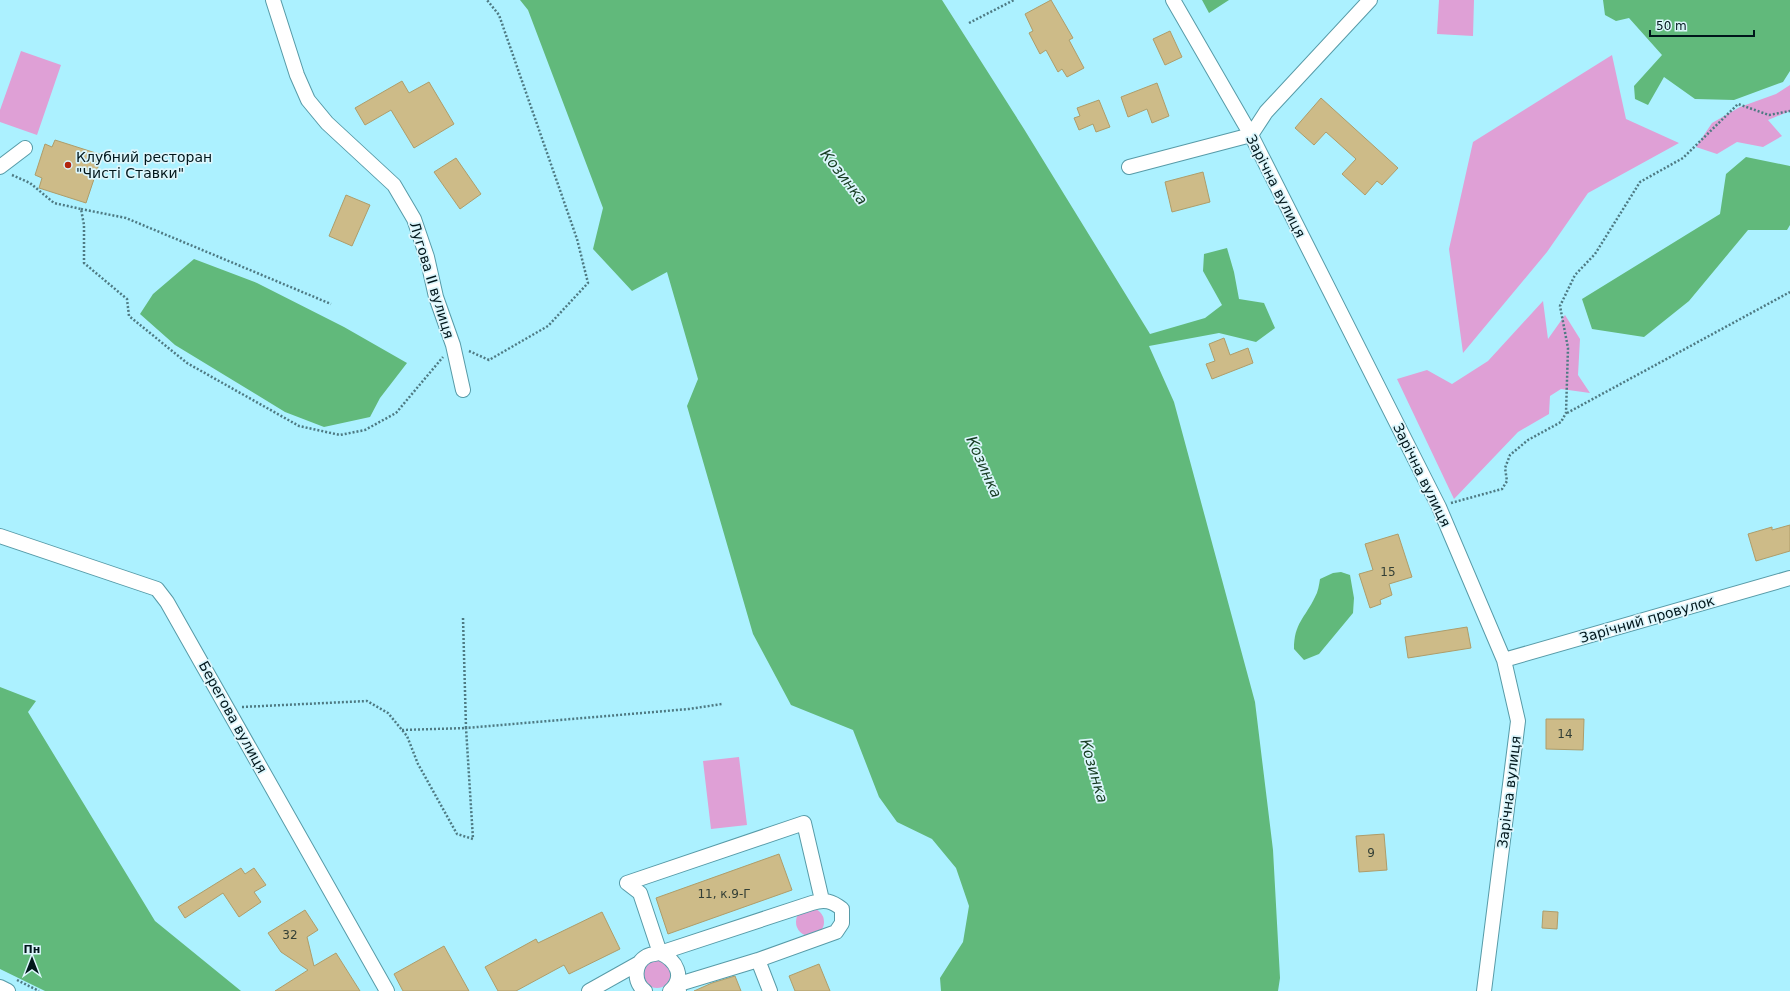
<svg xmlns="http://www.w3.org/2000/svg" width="1790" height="991" viewBox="0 0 1790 991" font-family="'DejaVu Sans',sans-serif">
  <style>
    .green { fill: #dfa0d6 }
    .water { fill: #61b97b }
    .building { fill: #cdbb88; stroke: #ae9d6a }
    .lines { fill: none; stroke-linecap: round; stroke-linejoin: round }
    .minor-casing { stroke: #579ba8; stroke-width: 16 }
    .path { stroke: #4e7a83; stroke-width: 2.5; stroke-dasharray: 2 2; stroke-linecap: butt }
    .minor { stroke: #fff; stroke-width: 14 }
    .poi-dot { fill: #b1240e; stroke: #dcf6fc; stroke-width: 1.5 }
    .labels { text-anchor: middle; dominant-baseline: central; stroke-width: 3.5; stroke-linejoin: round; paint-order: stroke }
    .number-label { font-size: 12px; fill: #333f36 }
    .poi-label { font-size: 14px; fill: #00161b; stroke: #dcf6fc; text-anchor: start }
    .street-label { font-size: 14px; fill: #00161b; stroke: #dcf6fc }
    .water-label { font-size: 15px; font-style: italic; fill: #183d23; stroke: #dcf6fc }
  </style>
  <rect width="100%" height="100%" fill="#acf1ff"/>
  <path class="green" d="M 1439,0 L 1474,0 L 1473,36 L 1437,34 Z
    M 21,51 L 61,65 L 37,135 L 0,122 L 0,110 Z
    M 1612,55 L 1626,119 L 1679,143 L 1588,193 L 1547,252 L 1463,353 L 1449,249 L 1473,142 Z
    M 1790,85 L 1790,111 L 1768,120 L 1782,136 L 1763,147 L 1737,142 L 1717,154 L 1696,147 L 1712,123 L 1740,107 L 1776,94 Z
    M 1543,301 L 1548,339 L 1565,315 L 1580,339 L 1578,375 L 1590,393 L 1561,389 L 1550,396 L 1549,414 L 1518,432 L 1454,499 L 1397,379 L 1427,370 L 1452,384 L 1488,361 Z
    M 739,757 L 747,825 L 711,829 L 703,761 Z
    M796 922a14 14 0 1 1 28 0a14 14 0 1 1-28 0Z
    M643 974a14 14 0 1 1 28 0a14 14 0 1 1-28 0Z"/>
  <path class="water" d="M 520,0 L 942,0 L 1024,129 L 1150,334 L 1205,318 L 1222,305 L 1203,271 L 1204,254 L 1227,248 L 1234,272 L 1239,299 L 1264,303 L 1275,328 L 1256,342 L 1219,333 L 1149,346 L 1174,402 L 1255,702 L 1273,850 L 1280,978 L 1278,991 L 941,991 L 940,978 L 963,942 L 969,906 L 956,868 L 932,839 L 897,822 L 879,797 L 853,730 L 791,705 L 753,634 L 687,406 L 698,379 L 667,272 L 632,291 L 593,249 L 603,208 L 528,10 Z
    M 1202,0 L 1229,0 L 1209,13 Z
    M 1603,0 L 1790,0 L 1790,71 L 1783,82 L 1734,100 L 1695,99 L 1664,77 L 1648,105 L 1635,99 L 1634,86 L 1662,55 L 1629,18 L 1616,21 L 1605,15 Z
    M 1746,157 L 1790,166 L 1790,225 L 1787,230 L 1748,230 L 1689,301 L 1644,337 L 1592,329 L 1582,299 L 1720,214 L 1726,174 Z
    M 194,259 L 257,283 L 344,327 L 407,363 L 380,398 L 370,417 L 324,427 L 285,412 L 175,345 L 140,314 L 153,294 Z
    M 1341,572 L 1350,575 L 1354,598 L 1353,613 L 1319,654 L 1304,660 L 1294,649 C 1294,623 1305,618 1315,597 C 1318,592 1319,585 1320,579 L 1333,573 Z
    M 0,687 L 36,701 L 28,712 L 155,921 L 241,991 L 45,991 L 0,969 Z"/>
  <path class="building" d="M 1051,0 L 1073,38 L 1069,40 L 1084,68 L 1067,77 L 1062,69 L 1058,72 L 1046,50 L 1040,54 L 1029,33 L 1033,31 L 1025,14 Z
    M 1170,31 L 1182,57 L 1165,65 L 1153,39 Z
    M 402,81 L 409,93 L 429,82 L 454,124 L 414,148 L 391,110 L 365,125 L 355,108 Z
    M 1157,83 L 1169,116 L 1152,123 L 1147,109 L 1128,117 L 1121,97 Z
    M 1321,98 L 1398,168 L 1382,185 L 1377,181 L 1365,195 L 1342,174 L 1356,159 L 1326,132 L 1314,145 L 1295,128 Z
    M 1099,100 L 1110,127 L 1096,132 L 1093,124 L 1079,130 L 1074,118 L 1080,116 L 1077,108 Z
    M 55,140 L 102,155 L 86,203 L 39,188 L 42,178 L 35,175 L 45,144 L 52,147 Z
    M 456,158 L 481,194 L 460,209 L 434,172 Z
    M 1203,172 L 1210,202 L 1172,212 L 1165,182 Z
    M 346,195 L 370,205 L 352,246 L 329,236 Z
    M 1224,338 L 1230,355 L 1248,348 L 1253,363 L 1212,379 L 1206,364 L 1215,361 L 1209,344 Z
    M 1790,525 L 1790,551 L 1756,561 L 1748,534 L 1772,527 L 1772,530 Z
    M 1398,534 L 1412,577 L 1389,584 L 1392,595 L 1380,600 L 1381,604 L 1370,608 L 1359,574 L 1373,570 L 1365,544 Z
    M 1467,627 L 1471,648 L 1408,658 L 1405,637 Z
    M 1546,719 L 1584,719 L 1583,750 L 1546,749 Z
    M 1384,834 L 1387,870 L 1359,872 L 1356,836 Z
    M 779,854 L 792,890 L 668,934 L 656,898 Z
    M 241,868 L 245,874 L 254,868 L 266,885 L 254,892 L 261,902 L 239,917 L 223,893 L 185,918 L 178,907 Z
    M 305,910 L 318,930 L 307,937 L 314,966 L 336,953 L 360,991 L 275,991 L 308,970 L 281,952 L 268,933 Z
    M 1543,911 L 1558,912 L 1557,929 L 1542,928 Z
    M 602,912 L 620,949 L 569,974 L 564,965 L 516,991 L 498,991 L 485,967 L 536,939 L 538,943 Z
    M 444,946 L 469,991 L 403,991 L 394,974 Z
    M 819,964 L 830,991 L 795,991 L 789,976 Z
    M 735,976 L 741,991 L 694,991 L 712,983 Z"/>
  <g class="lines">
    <defs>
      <path id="minor" d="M 273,0 L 297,75 L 308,100 L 327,123 L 394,185 L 414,219 L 427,257 L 436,297 L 453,345 L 463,390
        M 1173,0 L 1251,135 L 1439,507 L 1504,660 L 1518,721 L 1484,991
        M 0,167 L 25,148
        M 1129,167 L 1251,135 L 1266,112 L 1370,0
        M 0,536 L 157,589 L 167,602 L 387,991
        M 1504,660 L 1790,578
        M 627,883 L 640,893 L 660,953 L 812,903 C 825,899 832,901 842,909 L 842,923 L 836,932 L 758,960 L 770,991
        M 627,883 L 804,823 L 822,900
        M 0,987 L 8,991
        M 589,991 L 639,963
        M 645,991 C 633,982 634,963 647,956 C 651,954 655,954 660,953 C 676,960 686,977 670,991
        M 679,991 L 676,985 L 758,960"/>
    </defs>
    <use href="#minor" class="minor-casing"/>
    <path class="path" d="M 969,23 L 1014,0
      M 12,175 L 30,183 L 54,203 L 81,209 L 84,225 L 84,263 L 127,299 L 129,316 L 187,363 L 299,426 L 340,435 L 365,430 L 396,413 L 443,357
      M 81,209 L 126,218 L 331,304
      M 469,351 L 489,360 L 548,326 L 588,283 L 577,239 L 499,15 L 487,0
      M 1567,413 L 1790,292
      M 1451,503 L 1502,489 L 1507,481 L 1505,468 L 1510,455 L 1528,440 L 1561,422 L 1566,413 L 1568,348 L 1560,306 L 1575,275 L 1595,254 L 1640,182 L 1683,158 L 1738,104 L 1769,115 L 1790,111
      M 242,707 L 367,701 L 388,713 L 407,736 L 418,764 L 457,834 L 473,839 L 466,728 L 689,709 L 722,704
      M 402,730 L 466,728 L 463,618
      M 17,980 L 39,991"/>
    <use href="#minor" class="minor"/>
  </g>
  <circle class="poi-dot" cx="68" cy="165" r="4"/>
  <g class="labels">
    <g class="number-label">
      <text x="1388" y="572">15</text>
      <text x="1565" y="734">14</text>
      <text x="1371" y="853">9</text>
      <text x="724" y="894">11, к.9-Г</text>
      <text x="290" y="935">32</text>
    </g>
    <g class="poi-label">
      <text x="76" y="157">Клубний ресторан<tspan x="76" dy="16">"Чисті Ставки"</tspan></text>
    </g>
    <g class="street-label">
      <text transform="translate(1276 186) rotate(63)">Зарічна вулиця</text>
      <text transform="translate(432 280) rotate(73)">Лугова II вулиця</text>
      <text transform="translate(1422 475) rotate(64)">Зарічна вулиця</text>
      <text transform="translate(1647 619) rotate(-16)">Зарічний провулок</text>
      <text transform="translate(233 717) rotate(61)">Берегова вулиця</text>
      <text transform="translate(1509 792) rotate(-83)">Зарічна вулиця</text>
    </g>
    <g class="water-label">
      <text transform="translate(844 177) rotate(52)">Козинка</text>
      <text transform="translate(984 467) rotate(66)">Козинка</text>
      <text transform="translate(1094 771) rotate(74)">Козинка</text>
    </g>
  </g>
  <g transform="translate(32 959)" stroke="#dcf6fc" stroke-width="3" paint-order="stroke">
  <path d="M0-3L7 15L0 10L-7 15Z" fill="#00161b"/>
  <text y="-6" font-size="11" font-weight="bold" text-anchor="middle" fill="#00161b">Пн</text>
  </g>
  <path d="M1650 30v6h104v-6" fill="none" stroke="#00161b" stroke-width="2"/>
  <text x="1656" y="30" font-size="12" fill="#00161b" stroke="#dcf6fc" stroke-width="3" paint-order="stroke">50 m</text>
</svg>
